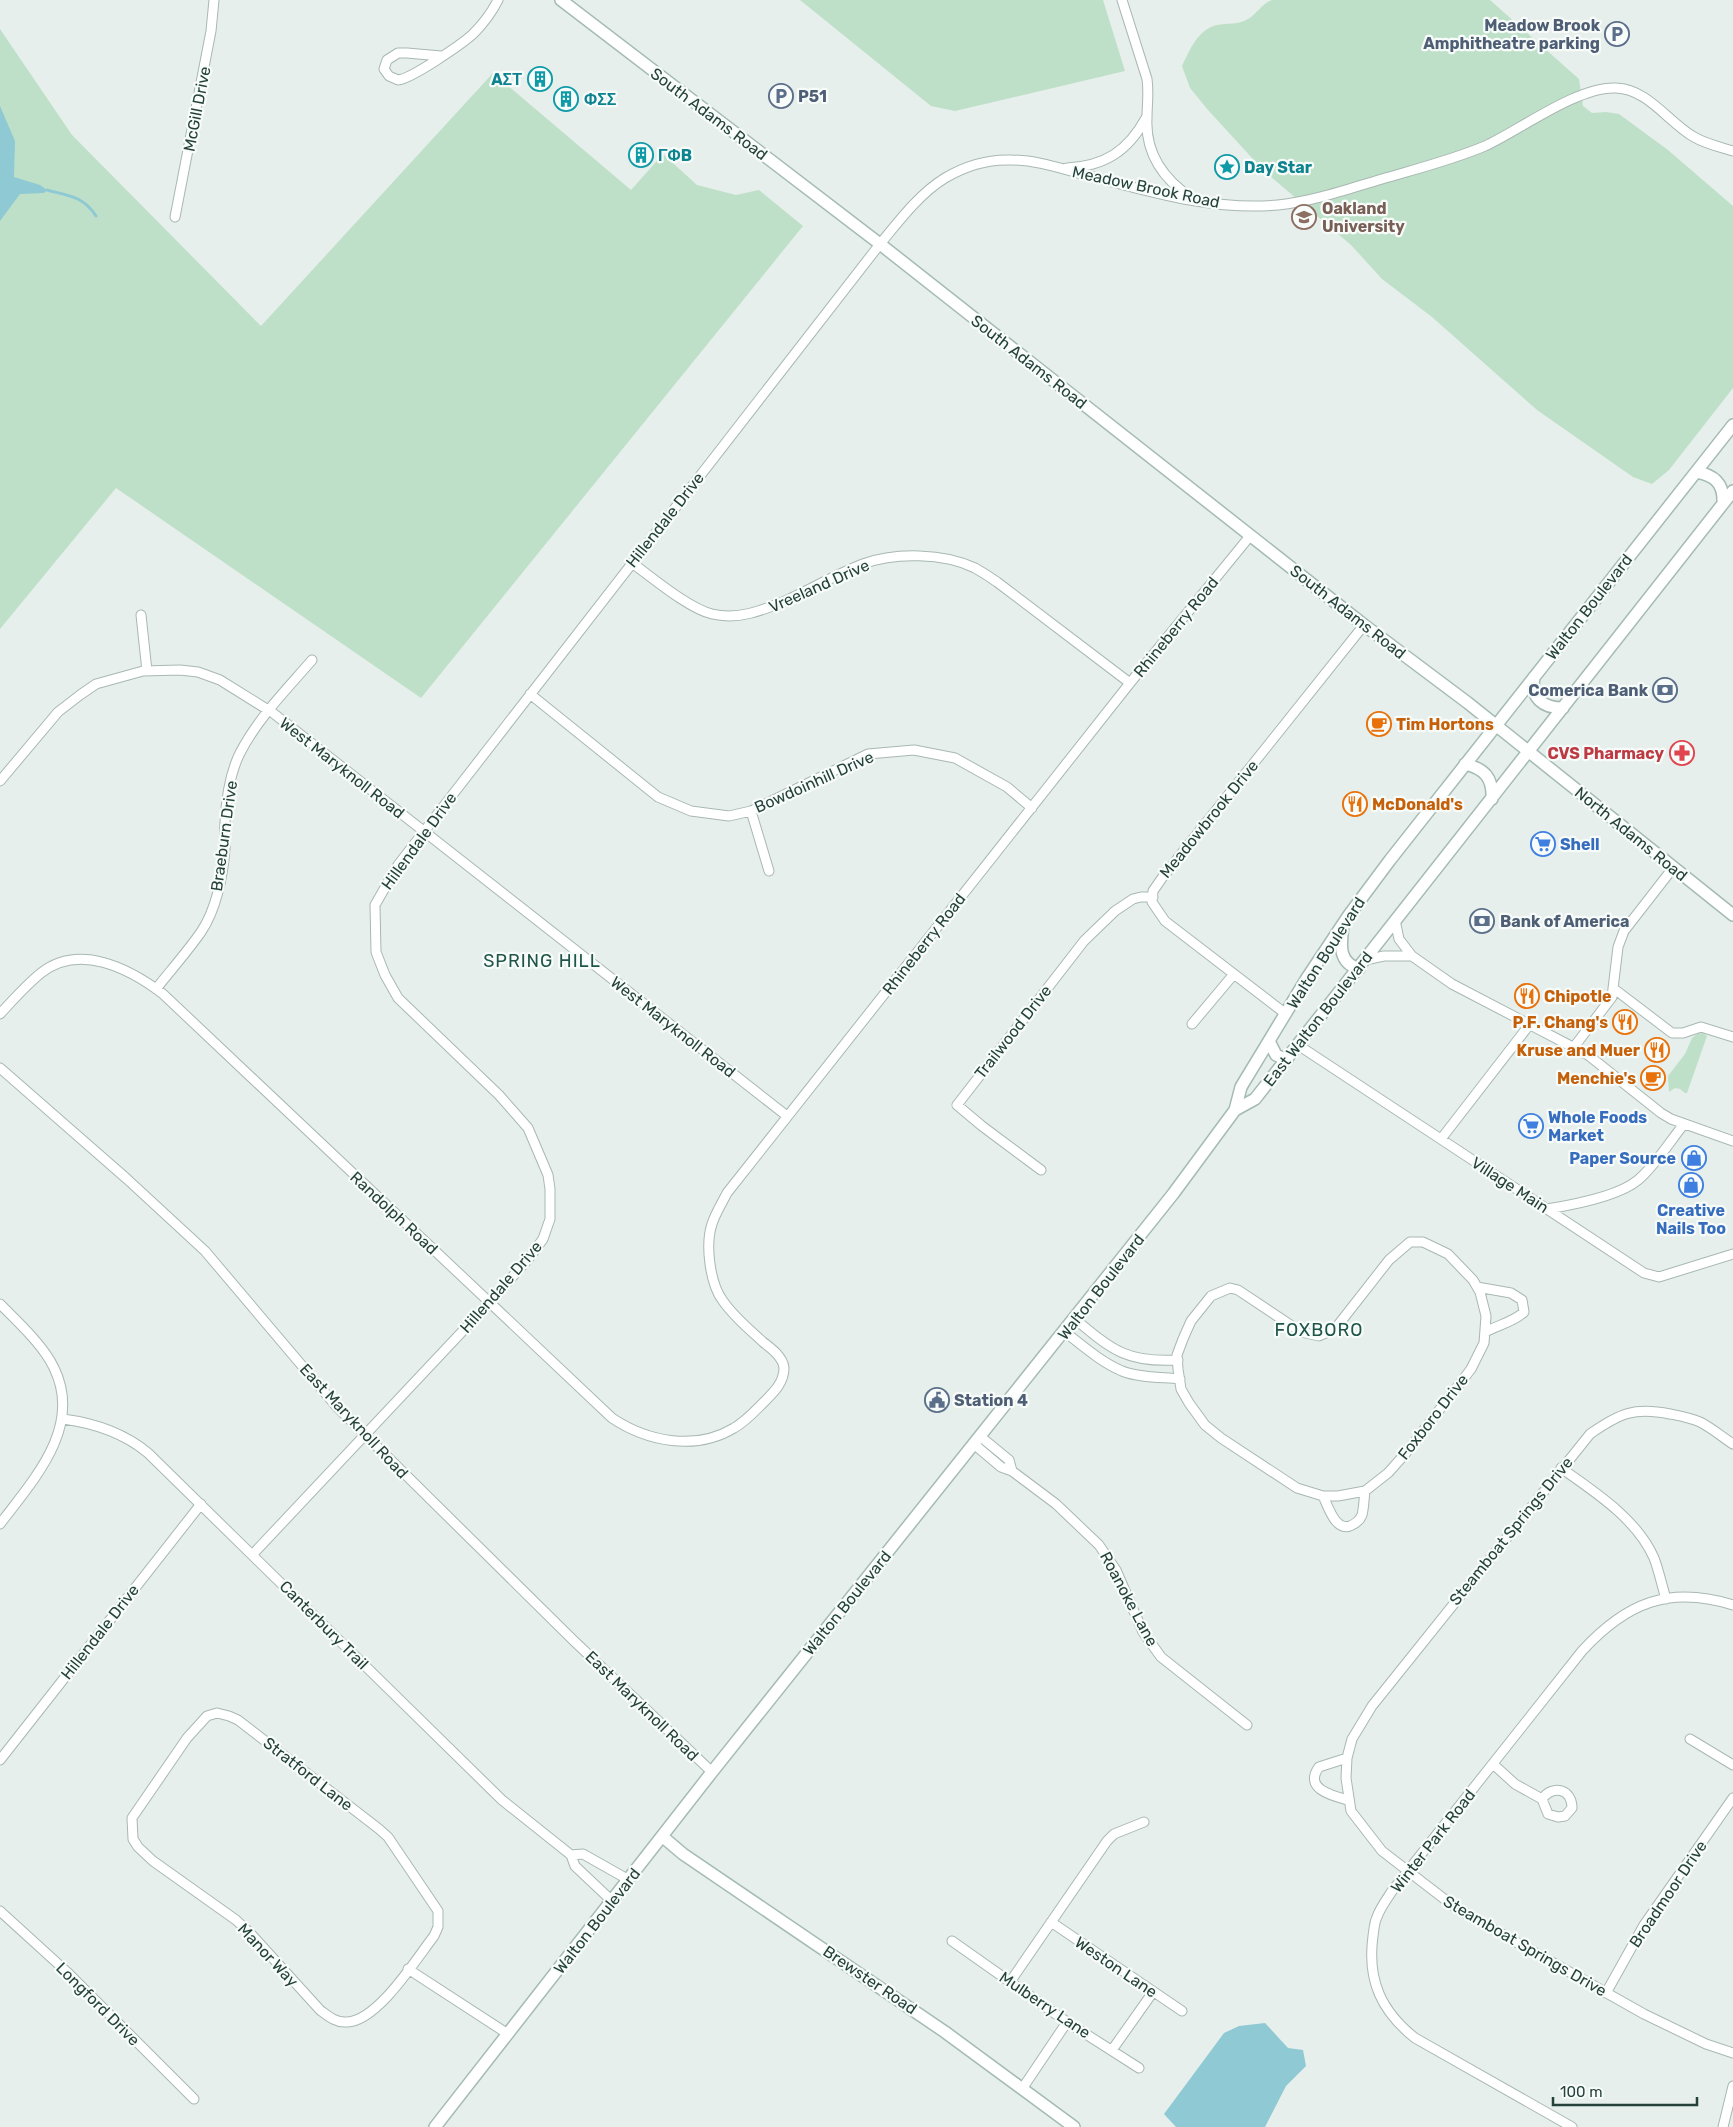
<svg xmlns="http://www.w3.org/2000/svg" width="1733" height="2127" viewBox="0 0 1733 2127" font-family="Rubik,sans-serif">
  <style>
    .green { fill: #bfe0c8 }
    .water { fill: #8ec9d4 }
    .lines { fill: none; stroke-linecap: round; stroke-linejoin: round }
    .stream { stroke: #8ec9d4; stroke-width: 3 }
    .street-casing { stroke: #a8b8b2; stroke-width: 11 }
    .secondary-casing { stroke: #a4bbb3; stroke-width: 14 }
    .street { stroke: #fff; stroke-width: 9 }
    .secondary { stroke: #fff; stroke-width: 11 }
    .labels { text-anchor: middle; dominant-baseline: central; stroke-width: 4.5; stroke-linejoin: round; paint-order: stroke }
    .service-label { font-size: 16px; font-weight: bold; fill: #4e5e75; stroke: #f7fbf9; text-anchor: start }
    .culture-label { font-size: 16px; font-weight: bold; fill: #0d838f; stroke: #f7fbf9; text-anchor: start }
    .street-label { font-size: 16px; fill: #24423a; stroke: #f7fbf9 }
    .education-label { font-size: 16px; font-weight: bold; fill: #785e54; stroke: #f7fbf9; text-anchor: start }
    .food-label { font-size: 16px; font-weight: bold; fill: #c56008; stroke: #f7fbf9; text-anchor: start }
    .health-label { font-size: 16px; font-weight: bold; fill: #be3a42; stroke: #f7fbf9; text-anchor: end }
    .shop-label { font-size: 16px; font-weight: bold; fill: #366cbe; stroke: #f7fbf9; text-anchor: start }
    .neighbourhood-label { font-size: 18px; letter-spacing: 1px; fill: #1f5548; stroke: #f7fbf9 }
  </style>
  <rect width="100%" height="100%" fill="#e6efeb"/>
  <path class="green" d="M 800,0 L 1103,0 L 1125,71 L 955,111 L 931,106 Z
    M 1272,0 L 1490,0 L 1579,79 L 1583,106 L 1592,113 L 1606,112 L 1619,114 L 1668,150 L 1733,206 L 1733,388 L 1669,470 L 1652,484 L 1633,477 L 1537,410 L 1432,317 L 1382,279 L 1351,245 L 1263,170 L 1208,110 L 1190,88 L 1182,66 C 1190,50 1197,30 1217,25 C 1227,23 1238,25 1248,19 C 1257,14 1261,4 1272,0 Z
    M 0,29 L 72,135 L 261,326 L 493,73 L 631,190 L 663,154 L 697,185 L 736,195 L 759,190 L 803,226 L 421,698 L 116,488 L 0,629 Z
    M 1697,1034 L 1703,1033 L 1707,1036 L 1687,1093 L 1685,1093 L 1680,1089 L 1675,1088 L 1669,1092 L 1668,1076 L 1685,1054 L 1692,1038 Z"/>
  <path class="water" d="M 0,106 L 15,141 L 14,177 L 40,185 L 47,190 L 44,193 L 20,194 L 0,221 Z
    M 1265,2023 L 1288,2048 L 1303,2050 L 1306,2066 L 1286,2086 L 1265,2127 L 1176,2127 L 1164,2114 L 1224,2033 L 1239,2026 Z"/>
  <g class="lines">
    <path class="stream" d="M 47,190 C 69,196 83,196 96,216"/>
    <defs>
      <path id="street" d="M 1122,0 L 1147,79 C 1149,93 1147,105 1147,118 C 1145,154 1164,180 1193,199
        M 441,56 L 407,53 L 398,53 L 387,60 L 384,69 L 389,76 L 398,80 C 411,79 462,44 473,34 C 483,24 492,12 498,0
        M 1067,168 C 1105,166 1128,151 1146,118
        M 175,217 L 211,31 L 214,0
        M 632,563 C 653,578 688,608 712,614 C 738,620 761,611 785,601 C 811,589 837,574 863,564 C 895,552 944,553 975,568 C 982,572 990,577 997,582 L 1130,683
        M 141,615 L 147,671
        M 530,694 L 658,797 L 691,811 L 729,816 L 751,811 L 868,754 L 914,750 L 955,758 L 1007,787 L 1032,808
        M 0,781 L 58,712 L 80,695 L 96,684 L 143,671 L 180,670 L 198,672 L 220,680 L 273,713 L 787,1116
        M 751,811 L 769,871
        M 1395,920 L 1399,939 L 1412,956 L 1452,984 L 1588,1055 L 1661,1113 L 1671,1119 L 1733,1141
        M 1365,960 L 1384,956 L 1412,956
        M 1613,988 L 1672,1033 L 1683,1033 L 1701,1027 L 1733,1037
        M 156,989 C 171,970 187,952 201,932 C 216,910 223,876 225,849 C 226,840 224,831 225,823 C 226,801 230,773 240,753 C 258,718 287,689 312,660
        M 0,1014 C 13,1000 26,985 41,973 C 79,943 129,968 163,994 L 612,1418 C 648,1442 696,1451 734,1428 C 745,1422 755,1411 763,1403 C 773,1393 784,1383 784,1368 C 783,1357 771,1348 763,1342 C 749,1329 734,1317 723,1301 C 710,1284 705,1245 712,1224 C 715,1214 722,1203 727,1193 L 1130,683 L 1250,536
        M 1286,1014 L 1165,921 L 1152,902 L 1153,891 L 1162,878 L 1364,625
        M 1192,1024 L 1234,974
        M 1298,1045 L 1644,1273 L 1659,1277 L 1733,1254
        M 1574,1047 L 1612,997 L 1618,947 L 1624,931 L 1673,868
        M 0,1068 L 127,1179 L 205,1251 L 337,1407 L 573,1640 L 712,1772
        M 1441,1139 L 1530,1024
        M 1041,1170 L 982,1126 L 957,1105 L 1084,941 L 1115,911 L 1133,899 L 1141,897 L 1153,897
        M 1547,1209 C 1572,1205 1619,1196 1638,1180 C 1654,1167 1671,1140 1684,1124
        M 1410,1242 L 1423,1242 L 1448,1254 L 1473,1280 L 1480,1292 L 1486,1316 L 1484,1343 L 1471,1369 L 1405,1454 L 1388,1473 L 1365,1491 L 1338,1496 L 1323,1496 L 1297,1488 L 1221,1438 L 1205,1425 L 1189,1403 L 1181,1389 L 1178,1369 L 1177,1355 L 1183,1339 L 1191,1321 L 1211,1296 L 1230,1288 L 1238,1290 L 1301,1332 L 1319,1336 L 1335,1329 L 1389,1260 Z
        M 1477,1287 L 1511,1293 L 1522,1300 L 1524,1312 C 1514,1322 1498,1325 1485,1332
        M 0,1304 C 17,1321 44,1346 54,1368 C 83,1427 34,1479 0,1524
        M 1075,1319 C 1112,1350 1127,1363 1178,1360
        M 1065,1332 C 1083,1346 1101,1362 1122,1371 C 1140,1378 1161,1377 1180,1379
        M 63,1419 C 94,1423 124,1433 148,1453 L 502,1800 L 571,1855
        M 981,1437 L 1009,1460 L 1012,1471
        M 1733,1444 C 1722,1437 1712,1428 1700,1422 C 1691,1418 1680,1416 1670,1414 C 1634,1407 1620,1413 1590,1434 L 1372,1706 L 1352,1739 L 1347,1758 L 1346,1778 L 1351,1811 L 1382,1851 L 1456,1908 L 1644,2014 L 1706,2044 L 1733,2053
        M 975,1445 L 1001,1467 L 1012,1471 L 1056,1504 L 1099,1545 L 1116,1570 L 1143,1632 L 1161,1657 L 1247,1725
        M 1561,1468 C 1595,1492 1637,1519 1654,1558 C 1659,1571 1662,1586 1666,1599
        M 1323,1496 C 1328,1506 1335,1531 1350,1526 C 1355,1524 1360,1520 1362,1515 C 1364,1507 1364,1498 1365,1491
        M 253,1554 L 489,1303 L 529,1258 L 543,1239 L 550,1219 L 550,1189 L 548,1175 L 528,1128 L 499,1095 L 398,998 L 385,975 L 376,952 L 375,905 L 398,865 L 880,244 C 899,221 919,194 945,178 C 965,166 989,159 1012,160 C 1038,160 1065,170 1090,176 C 1151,192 1214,211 1278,205 C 1314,201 1348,189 1382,179 C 1416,169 1452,160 1485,146 C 1520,130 1578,86 1616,88 C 1648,89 1668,122 1694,137 C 1706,144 1720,147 1733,151
        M 217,1713 L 229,1716 L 238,1720 L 379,1829 L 388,1837 L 438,1911 L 438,1927 L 434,1936 C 416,1959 378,2021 347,2022 C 336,2023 328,2016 320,2010 L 251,1934 L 236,1920 L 153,1861 L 138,1847 L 133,1839 L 132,1818 L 187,1738 L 207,1716 Z
        M 1690,1739 L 1733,1765
        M 1347,1758 L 1319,1767 C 1303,1789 1333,1796 1348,1800
        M 0,1760 L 201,1504
        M 1493,1764 L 1515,1784 L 1542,1799 L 1548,1814 L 1558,1817 L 1565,1816 L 1572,1808 C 1572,1789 1553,1784 1542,1799
        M 612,1901 L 575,1866 L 571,1855 L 583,1854 L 629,1880
        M 0,1911 L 67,1972 L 194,2099
        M 1051,1922 L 1182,2011
        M 952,1941 L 1067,2022 L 1139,2068
        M 408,1969 L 508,2034
        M 1010,1982 L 1107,1841 L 1114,1834 L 1144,1822
        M 1606,1993 L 1644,1925 L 1733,1798
        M 1112,2050 L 1153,1992
        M 1022,2089 L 1067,2022
        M 1572,2127 L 1415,2038 C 1381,2011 1367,1980 1373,1936 C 1374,1930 1374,1923 1377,1917 C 1380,1908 1387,1899 1392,1891 L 1582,1651 C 1626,1603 1669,1585 1733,1605
        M 1723,2127 L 1733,2086"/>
      <path id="secondary" d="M 561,0 L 880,244 L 1364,625 L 1468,703 L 1733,915
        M 1696,472 C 1715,475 1724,484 1723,503
        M 1534,677 C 1530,698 1543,708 1563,708
        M 1465,764 C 1485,769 1493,778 1492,799
        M 1343,925 C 1341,943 1337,962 1359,969
        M 1269,1041 L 1276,1055 L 1287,1060
        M 1235,1110 L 1255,1099 L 1733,491
        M 663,1837 L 683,1854 L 945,2032 L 1074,2127
        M 435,2127 L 712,1772 L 1173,1194 L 1235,1110 L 1241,1087 L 1307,978 L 1349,915 L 1390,860 L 1733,425"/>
    </defs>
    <use href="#street" class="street-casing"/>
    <use href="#secondary" class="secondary-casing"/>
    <use href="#street" class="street"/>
    <use href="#secondary" class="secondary"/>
  </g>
  <defs>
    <symbol id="parking-ring" viewBox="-11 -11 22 22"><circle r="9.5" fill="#f7fbf9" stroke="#5c6f8a" stroke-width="1.5"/><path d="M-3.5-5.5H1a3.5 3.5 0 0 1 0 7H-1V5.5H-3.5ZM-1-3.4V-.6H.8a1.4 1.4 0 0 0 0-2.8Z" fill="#5c6f8a"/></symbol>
    <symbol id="building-ring" viewBox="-11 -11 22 22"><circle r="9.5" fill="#f7fbf9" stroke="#0f9aa8" stroke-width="1.5"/><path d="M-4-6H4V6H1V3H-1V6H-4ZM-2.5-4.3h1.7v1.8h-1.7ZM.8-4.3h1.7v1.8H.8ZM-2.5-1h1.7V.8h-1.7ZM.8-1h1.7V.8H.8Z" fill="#0f9aa8"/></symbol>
    <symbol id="sight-ring" viewBox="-11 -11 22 22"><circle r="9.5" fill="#f7fbf9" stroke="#0f9aa8" stroke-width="1.5"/><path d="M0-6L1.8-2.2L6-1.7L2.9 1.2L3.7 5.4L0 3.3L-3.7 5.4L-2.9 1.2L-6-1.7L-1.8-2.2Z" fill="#0f9aa8"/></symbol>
    <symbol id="university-ring" viewBox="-11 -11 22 22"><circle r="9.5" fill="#f7fbf9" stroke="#8d6e63" stroke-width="1.5"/><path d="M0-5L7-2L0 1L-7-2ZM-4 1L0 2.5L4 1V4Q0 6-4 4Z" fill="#8d6e63"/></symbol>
    <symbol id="bank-ring" viewBox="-11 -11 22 22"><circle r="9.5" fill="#f7fbf9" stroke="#5c6f8a" stroke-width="1.5"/><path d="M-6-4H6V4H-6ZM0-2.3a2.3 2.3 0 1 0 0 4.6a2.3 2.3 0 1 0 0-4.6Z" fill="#5c6f8a"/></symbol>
    <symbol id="cafe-ring" viewBox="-11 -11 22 22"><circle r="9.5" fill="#f7fbf9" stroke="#e8710a" stroke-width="1.5"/><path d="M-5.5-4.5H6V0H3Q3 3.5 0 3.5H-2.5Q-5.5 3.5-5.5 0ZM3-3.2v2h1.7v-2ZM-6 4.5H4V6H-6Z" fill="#e8710a"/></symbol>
    <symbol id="pharmacy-ring" viewBox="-11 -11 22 22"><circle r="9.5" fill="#f7fbf9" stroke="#e0444e" stroke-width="1.5"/><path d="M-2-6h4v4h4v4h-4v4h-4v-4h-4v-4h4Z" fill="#e0444e"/></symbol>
    <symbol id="restaurant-ring" viewBox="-11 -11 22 22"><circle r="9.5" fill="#f7fbf9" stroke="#e8710a" stroke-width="1.5"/><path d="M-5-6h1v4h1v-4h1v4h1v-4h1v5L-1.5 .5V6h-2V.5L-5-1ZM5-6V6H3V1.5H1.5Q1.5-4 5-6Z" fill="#e8710a"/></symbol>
    <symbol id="supermarket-ring" viewBox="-11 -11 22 22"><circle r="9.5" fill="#f7fbf9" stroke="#3f7fe0" stroke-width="1.5"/><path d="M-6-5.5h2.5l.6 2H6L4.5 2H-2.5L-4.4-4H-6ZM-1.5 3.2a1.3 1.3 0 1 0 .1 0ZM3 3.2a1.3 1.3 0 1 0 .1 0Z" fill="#3f7fe0"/></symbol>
    <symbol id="shop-ring" viewBox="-11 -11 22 22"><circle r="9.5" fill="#f7fbf9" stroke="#3f7fe0" stroke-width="1.5"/><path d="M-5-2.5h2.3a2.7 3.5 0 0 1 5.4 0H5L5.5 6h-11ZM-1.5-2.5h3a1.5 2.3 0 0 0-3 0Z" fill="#3f7fe0"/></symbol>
    <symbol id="civic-ring" viewBox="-11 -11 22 22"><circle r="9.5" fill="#f7fbf9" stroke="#5c6f8a" stroke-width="1.5"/><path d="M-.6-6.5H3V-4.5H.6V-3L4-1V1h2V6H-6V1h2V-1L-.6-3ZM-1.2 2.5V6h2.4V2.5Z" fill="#5c6f8a"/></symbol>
  </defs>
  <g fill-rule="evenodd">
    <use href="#parking-ring" x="1603" y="20" width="28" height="28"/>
    <use href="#building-ring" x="526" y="65" width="28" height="28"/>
    <use href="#parking-ring" x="767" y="82" width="28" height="28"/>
    <use href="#building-ring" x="552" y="85" width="28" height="28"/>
    <use href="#building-ring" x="627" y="141" width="28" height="28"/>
    <use href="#sight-ring" x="1213" y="153" width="28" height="28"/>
    <use href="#university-ring" x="1290" y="203" width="28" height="28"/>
    <use href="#bank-ring" x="1651" y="676" width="28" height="28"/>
    <use href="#cafe-ring" x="1365" y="710" width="28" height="28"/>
    <use href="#pharmacy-ring" x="1668" y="739" width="28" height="28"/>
    <use href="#restaurant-ring" x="1341" y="790" width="28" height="28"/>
    <use href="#supermarket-ring" x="1529" y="830" width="28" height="28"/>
    <use href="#bank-ring" x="1468" y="907" width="28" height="28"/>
    <use href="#restaurant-ring" x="1513" y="982" width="28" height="28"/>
    <use href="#restaurant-ring" x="1611" y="1008" width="28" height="28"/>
    <use href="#restaurant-ring" x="1643" y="1036" width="28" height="28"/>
    <use href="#cafe-ring" x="1639" y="1064" width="28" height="28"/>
    <use href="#supermarket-ring" x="1517" y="1112" width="28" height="28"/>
    <use href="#shop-ring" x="1680" y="1144" width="28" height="28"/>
    <use href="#shop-ring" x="1677" y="1171" width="28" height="28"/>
    <use href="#civic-ring" x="923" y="1386" width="28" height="28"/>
  </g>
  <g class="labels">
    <g class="service-label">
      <text x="1600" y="25" text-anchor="end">Meadow Brook<tspan x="1600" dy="18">Amphitheatre parking</tspan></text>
      <text x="798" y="96">P51</text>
      <text x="1648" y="690" text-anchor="end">Comerica Bank</text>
      <text x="1500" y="921">Bank of America</text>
      <text x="954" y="1400">Station 4</text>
    </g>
    <g class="culture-label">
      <text x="522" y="79" text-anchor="end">AΣΤ</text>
      <text x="584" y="99">ΦΣΣ</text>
      <text x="658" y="155">ΓΦB</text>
      <text x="1244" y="167">Day Star</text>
    </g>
    <g class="street-label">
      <text transform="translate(197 109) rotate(-79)">McGill Drive</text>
      <text transform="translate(709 114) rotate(37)">South Adams Road</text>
      <text transform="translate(1146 187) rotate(12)">Meadow Brook Road</text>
      <text transform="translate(1029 362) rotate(38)">South Adams Road</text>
      <text transform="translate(665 520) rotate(-52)">Hillendale Drive</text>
      <text transform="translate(819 586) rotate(-24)">Vreeland Drive</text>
      <text transform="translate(1589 607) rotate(-52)">Walton Boulevard</text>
      <text transform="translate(1348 612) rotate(38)">South Adams Road</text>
      <text transform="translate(1176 627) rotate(-51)">Rhineberry Road</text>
      <text transform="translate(342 768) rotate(38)">West Maryknoll Road</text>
      <text transform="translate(814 782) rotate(-24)">Bowdoinhill Drive</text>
      <text transform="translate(1209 819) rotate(-51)">Meadowbrook Drive</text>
      <text transform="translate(1631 834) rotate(39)">North Adams Road</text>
      <text transform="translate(224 836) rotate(-82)">Braeburn Drive</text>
      <text transform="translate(419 841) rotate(-54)">Hillendale Drive</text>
      <text transform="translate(924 944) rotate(-52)">Rhineberry Road</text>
      <text transform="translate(1326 953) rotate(-57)">Walton Boulevard</text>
      <text transform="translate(1318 1019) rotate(-52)">East Walton Boulevard</text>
      <text transform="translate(673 1027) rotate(38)">West Maryknoll Road</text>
      <text transform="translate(1013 1032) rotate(-52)">Trailwood Drive</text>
      <text transform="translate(1510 1185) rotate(33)">Village Main</text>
      <text transform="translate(394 1213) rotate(43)">Randolph Road</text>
      <text transform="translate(501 1287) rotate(-49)">Hillendale Drive</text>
      <text transform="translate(1101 1287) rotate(-52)">Walton Boulevard</text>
      <text transform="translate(1433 1417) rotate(-52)">Foxboro Drive</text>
      <text transform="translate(354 1421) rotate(47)">East Maryknoll Road</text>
      <text transform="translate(1511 1531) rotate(-51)">Steamboat Springs Drive</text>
      <text transform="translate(1129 1599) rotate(62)">Roanoke Lane</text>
      <text transform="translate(847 1603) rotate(-51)">Walton Boulevard</text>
      <text transform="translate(324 1625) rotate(45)">Canterbury Trail</text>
      <text transform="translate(100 1632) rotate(-52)">Hillendale Drive</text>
      <text transform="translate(642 1706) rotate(44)">East Maryknoll Road</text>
      <text transform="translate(308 1774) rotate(38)">Stratford Lane</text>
      <text transform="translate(1433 1841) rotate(-52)">Winter Park Road</text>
      <text transform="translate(1668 1894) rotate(-56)">Broadmoor Drive</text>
      <text transform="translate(597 1921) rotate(-52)">Walton Boulevard</text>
      <text transform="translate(1525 1946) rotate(30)">Steamboat Springs Drive</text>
      <text transform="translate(268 1955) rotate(47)">Manor Way</text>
      <text transform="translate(1116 1967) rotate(34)">Weston Lane</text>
      <text transform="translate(870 1980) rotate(34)">Brewster Road</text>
      <text transform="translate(98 2004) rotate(45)">Longford Drive</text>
      <text transform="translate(1045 2005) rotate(34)">Mulberry Lane</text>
    </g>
    <g class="education-label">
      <text x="1322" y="208">Oakland<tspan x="1322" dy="18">University</tspan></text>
    </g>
    <g class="food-label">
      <text x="1396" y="724">Tim Hortons</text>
      <text x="1372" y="804">McDonald's</text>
      <text x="1544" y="996">Chipotle</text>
      <text x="1608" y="1022" text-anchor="end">P.F. Chang's</text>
      <text x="1640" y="1050" text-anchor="end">Kruse and Muer</text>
      <text x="1636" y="1078" text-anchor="end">Menchie's</text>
    </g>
    <g class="health-label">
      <text x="1664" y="753">CVS Pharmacy</text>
    </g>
    <g class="shop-label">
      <text x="1560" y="844">Shell</text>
      <text x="1548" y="1117">Whole Foods<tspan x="1548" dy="18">Market</tspan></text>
      <text x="1676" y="1158" text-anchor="end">Paper Source</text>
      <text x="1691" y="1210" text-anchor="middle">Creative<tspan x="1691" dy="18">Nails Too</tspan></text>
    </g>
    <g class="neighbourhood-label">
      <text x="542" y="961">SPRING HILL</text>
      <text x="1319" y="1330">FOXBORO</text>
    </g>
  </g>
  <path d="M1553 2097v8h144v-8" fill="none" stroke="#24423a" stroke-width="2.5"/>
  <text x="1560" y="2097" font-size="15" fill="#24423a" stroke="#f7fbf9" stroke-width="4" paint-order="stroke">100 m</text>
</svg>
